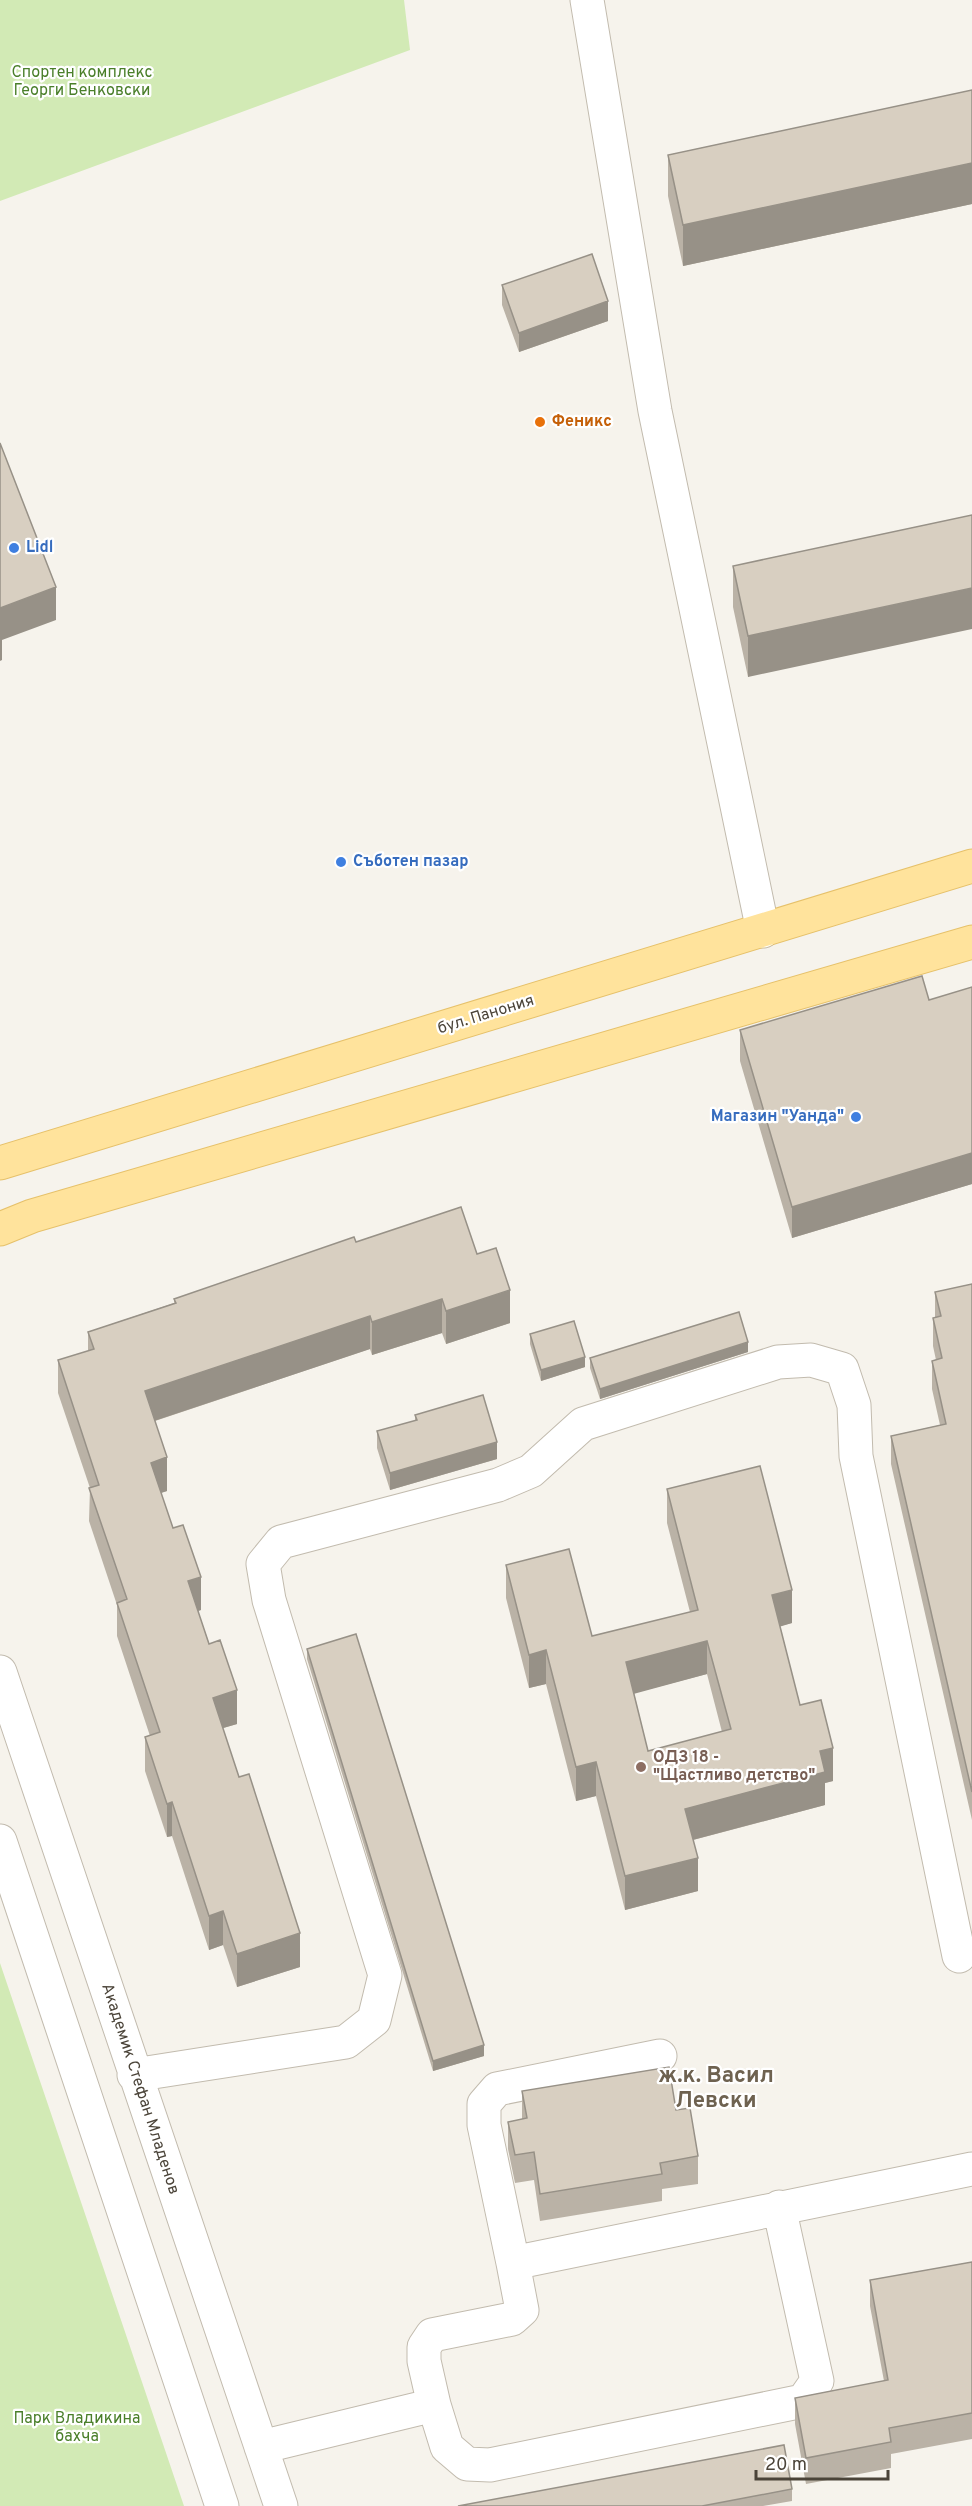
<svg xmlns="http://www.w3.org/2000/svg" width="972" height="2506" viewBox="0 0 972 2506" font-family="Overpass,sans-serif">
  <style>
    .green { fill: #d2eab5 }
    .lines { fill: none; stroke-linecap: round; stroke-linejoin: round }
    .minor-casing { stroke: #c2bbae; stroke-width: 35 }
    .major-casing { stroke: #e6c16a; stroke-width: 35 }
    .minor { stroke: #fff; stroke-width: 33 }
    .major { stroke: #ffe39c; stroke-width: 33 }
    .wall { fill: #bab2a6; fill-rule: evenodd }
    .shaded-wall { fill: #979187 }
    .building { fill: #d8cfc1; stroke: #979187; stroke-width: 1.5; fill-rule: evenodd }
    .food-dot { fill: #e8710a; stroke: #fff; stroke-width: 2 }
    .shop-dot { fill: #3f7fe0; stroke: #fff; stroke-width: 2 }
    .education-dot { fill: #8d6e63; stroke: #fff; stroke-width: 2 }
    .labels { text-anchor: middle; dominant-baseline: central; stroke-width: 4.5; stroke-linejoin: round; paint-order: stroke }
    .park-label { font-size: 16px; fill: #4a7f2a; stroke: #fff }
    .food-label { font-size: 16px; font-weight: bold; fill: #c56008; stroke: #fff; text-anchor: start }
    .shop-label { font-size: 16px; font-weight: bold; fill: #366cbe; stroke: #fff; text-anchor: start }
    .street-label { font-size: 16px; fill: #4b4439; stroke: #fff }
    .education-label { font-size: 16px; font-weight: bold; fill: #785e54; stroke: #fff; text-anchor: start }
    .district-label { font-size: 22px; font-weight: bold; fill: #6e6250; stroke: #fff }
  </style>
  <rect width="100%" height="100%" fill="#f6f3ec"/>
  <path class="green" d="M 0,0 L 404,0 L 410,50 L 0,201 Z
    M 0,1963 L 184,2506 L 0,2506 Z"/>
  <g class="lines">
    <defs>
      <path id="minor" d="M 587,0 L 655,411 L 763,931
        M 0,1672 L 281,2506
        M 0,1841 L 222,2506
        M 134,2075 L 346,2042 L 374,2020 L 385,1975 L 269,1600 L 263,1564 L 281,1542 L 498,1485 L 531,1471 L 583,1424 L 778,1362 L 811,1360 L 842,1369 L 854,1405 L 856,1456 L 959,1956
        M 513,2263 L 484,2125 L 484,2104 L 497,2089 L 660,2056
        M 434,2405 L 447,2447 L 467,2464 L 490,2465 L 803,2401 L 817,2381 L 779,2207
        M 261,2447 L 434,2405 L 424,2361 L 424,2347 L 432,2335 L 512,2319 L 522,2310 L 513,2263 L 972,2169"/>
      <path id="major" d="M 0,1163 L 972,866
        M 0,1229 L 32,1216 L 972,942"/>
    </defs>
    <use href="#minor" class="minor-casing"/>
    <use href="#major" class="major-casing"/>
    <use href="#minor" class="minor"/>
    <use href="#major" class="major"/>
  </g>
  <path class="wall" d="M 972,90 L 972,204 L 683,266 L 668,196 L 668,155 Z
    M 502,285 L 608,321 L 519,352 L 502,305 Z
    M 972,515 L 748,677 L 733,607 L 733,566 Z
    M 972,987 L 972,1184 L 792,1238 L 740,1061 L 740,1030 L 929,1000 Z
    M 356,1242 L 477,1254 L 510,1323 L 446,1344 L 442,1333 L 372,1355 L 370,1349 L 155,1421 L 167,1491 L 161,1493 L 201,1610 L 198,1611 L 237,1724 L 223,1728 L 300,1967 L 237,1987 L 223,1945 L 209,1950 L 172,1836 L 167,1837 L 145,1771 L 145,1737 L 150,1736 L 117,1636 L 117,1605 L 89,1521 L 90,1488 L 58,1393 L 58,1360 L 88,1351 L 88,1332 L 174,1303 L 174,1299 Z
    M 972,1284 L 972,1820 L 891,1464 L 891,1436 L 940,1425 L 932,1389 L 932,1361 L 936,1360 L 933,1346 L 933,1318 L 935,1317 L 935,1292 Z
    M 530,1334 L 585,1367 L 541,1381 L 530,1344 Z
    M 748,1352 L 600,1399 L 590,1368 L 590,1358 Z
    M 415,1415 L 497,1459 L 390,1490 L 377,1448 L 377,1431 L 415,1421 Z
    M 667,1489 L 792,1623 L 780,1626 L 800,1705 L 833,1781 L 825,1783 L 825,1805 L 693,1840 L 698,1891 L 625,1910 L 596,1796 L 576,1801 L 546,1684 L 529,1688 L 506,1598 L 506,1565 L 592,1636 L 690,1612 L 667,1523 ZM 707,1674 L 722,1732 L 648,1751 L 634,1693 Z
    M 307,1649 L 484,2056 L 433,2071 L 307,1659 Z
    M 522,2091 L 676,2110 L 698,2156 L 698,2184 L 662,2189 L 662,2201 L 540,2221 L 534,2180 L 515,2183 L 508,2149 L 508,2122 L 522,2119 Z
    M 972,2262 L 972,2439 L 891,2454 L 891,2468 L 806,2484 L 795,2424 L 795,2398 L 884,2381 L 870,2306 L 870,2280 Z
    M 792,2489 L 792,2501 L 763,2506 L 458,2506 Z"/>
  <path class="shaded-wall" d="M 972,163 L 972,204 L 683,266 L 683,225 Z
    M 608,301 L 608,321 L 519,352 L 519,333 Z
    M 56,587 L 56,620 L 2,640 L 2,660 L 0,661 L 0,608 Z
    M 972,588 L 972,629 L 748,677 L 748,636 Z
    M 972,1153 L 972,1184 L 792,1238 L 792,1207 Z
    M 510,1290 L 510,1323 L 446,1344 L 446,1311 Z
    M 442,1299 L 442,1333 L 372,1355 L 372,1322 Z
    M 370,1316 L 370,1349 L 145,1424 L 145,1391 Z
    M 748,1342 L 748,1352 L 600,1399 L 600,1389 Z
    M 585,1357 L 585,1367 L 541,1381 L 541,1370 Z
    M 497,1442 L 497,1459 L 390,1490 L 390,1473 Z
    M 167,1457 L 167,1491 L 151,1496 L 151,1463 Z
    M 201,1577 L 201,1610 L 188,1614 L 188,1581 Z
    M 792,1590 L 792,1623 L 772,1629 L 772,1595 Z
    M 707,1641 L 707,1674 L 626,1696 L 626,1662 Z
    M 546,1650 L 546,1684 L 529,1688 L 529,1655 Z
    M 237,1690 L 237,1724 L 213,1731 L 213,1698 Z
    M 833,1748 L 833,1781 L 825,1783 L 825,1805 L 685,1842 L 685,1809 L 820,1751 Z
    M 596,1762 L 596,1796 L 576,1801 L 576,1767 Z
    M 172,1802 L 172,1836 L 167,1837 L 167,1804 Z
    M 698,1858 L 698,1891 L 625,1910 L 625,1876 Z
    M 223,1911 L 223,1945 L 209,1950 L 209,1916 Z
    M 300,1933 L 300,1967 L 237,1987 L 237,1954 Z
    M 484,2045 L 484,2056 L 433,2071 L 433,2061 Z"/>
  <path class="building" d="M 972,90 L 972,163 L 683,225 L 668,155 Z
    M 592,254 L 608,301 L 519,333 L 502,285 Z
    M 0,443 L 56,587 L 0,608 Z
    M 972,515 L 972,588 L 748,636 L 733,566 Z
    M 922,976 L 929,1000 L 972,987 L 972,1153 L 792,1207 L 740,1030 Z
    M 461,1207 L 477,1254 L 496,1248 L 510,1290 L 446,1311 L 442,1299 L 372,1322 L 370,1316 L 145,1391 L 167,1457 L 151,1463 L 173,1528 L 183,1525 L 201,1577 L 188,1581 L 209,1644 L 220,1640 L 237,1690 L 213,1698 L 239,1777 L 249,1774 L 300,1933 L 237,1954 L 223,1911 L 209,1916 L 172,1802 L 167,1804 L 145,1737 L 160,1732 L 117,1603 L 127,1599 L 89,1488 L 99,1485 L 58,1360 L 94,1349 L 88,1332 L 176,1303 L 174,1299 L 354,1237 L 356,1242 Z
    M 972,1284 L 972,1792 L 891,1436 L 946,1424 L 932,1361 L 942,1358 L 933,1318 L 941,1316 L 935,1292 Z
    M 739,1312 L 748,1342 L 600,1389 L 590,1358 Z
    M 574,1321 L 585,1357 L 541,1370 L 530,1334 Z
    M 483,1395 L 497,1442 L 390,1473 L 377,1431 L 417,1420 L 415,1415 Z
    M 760,1466 L 792,1590 L 772,1595 L 800,1705 L 821,1700 L 833,1748 L 820,1751 L 825,1772 L 685,1809 L 698,1858 L 625,1876 L 596,1762 L 576,1767 L 546,1650 L 529,1655 L 506,1565 L 569,1549 L 592,1636 L 698,1610 L 667,1489 ZM 707,1641 L 731,1729 L 648,1751 L 626,1662 Z
    M 356,1634 L 484,2045 L 433,2061 L 307,1649 Z
    M 669,2067 L 676,2110 L 690,2108 L 698,2156 L 660,2163 L 662,2174 L 540,2194 L 534,2152 L 515,2155 L 508,2122 L 527,2118 L 522,2091 Z
    M 972,2262 L 972,2413 L 889,2428 L 891,2442 L 806,2458 L 795,2398 L 888,2380 L 870,2280 Z
    M 784,2445 L 792,2489 L 702,2506 L 458,2506 Z"/>
  <circle class="food-dot" cx="540" cy="422" r="6"/>
  <g class="shop-dot">
    <circle cx="14" cy="548" r="6"/>
    <circle cx="341" cy="862" r="6"/>
    <circle cx="856" cy="1117" r="6"/>
  </g>
  <circle class="education-dot" cx="641" cy="1767" r="6"/>
  <g class="labels">
    <g class="park-label">
      <text x="82" y="73">Спортен комплекс<tspan x="82" dy="18">Георги Бенковски</tspan></text>
      <text x="77" y="2419">Парк Владикина<tspan x="77" dy="18">бахча</tspan></text>
    </g>
    <g class="food-label">
      <text x="552" y="422">Феникс</text>
    </g>
    <g class="shop-label">
      <text x="26" y="548">Lidl</text>
      <text x="353" y="862">Съботен пазар</text>
      <text x="844" y="1117" text-anchor="end">Магазин "Уанда"</text>
    </g>
    <g class="street-label">
      <text transform="translate(486 1015) rotate(-17)">бул. Панония</text>
      <text transform="translate(140 2089) rotate(72)">Академик Стефан Младенов</text>
    </g>
    <g class="education-label">
      <text x="653" y="1758">ОДЗ 18 -<tspan x="653" dy="18">"Щастливо детство"</tspan></text>
    </g>
    <g class="district-label">
      <text x="716" y="2076">ж.к. Васил<tspan x="716" dy="25">Левски</tspan></text>
    </g>
  </g>
  <path d="M756 2470v9h132v-9" fill="none" stroke="#4b4439" stroke-width="3"/>
  <text x="765" y="2470" font-size="18" fill="#4b4439" stroke="#ffffff" stroke-width="4.5" paint-order="stroke">20 m</text>
</svg>
